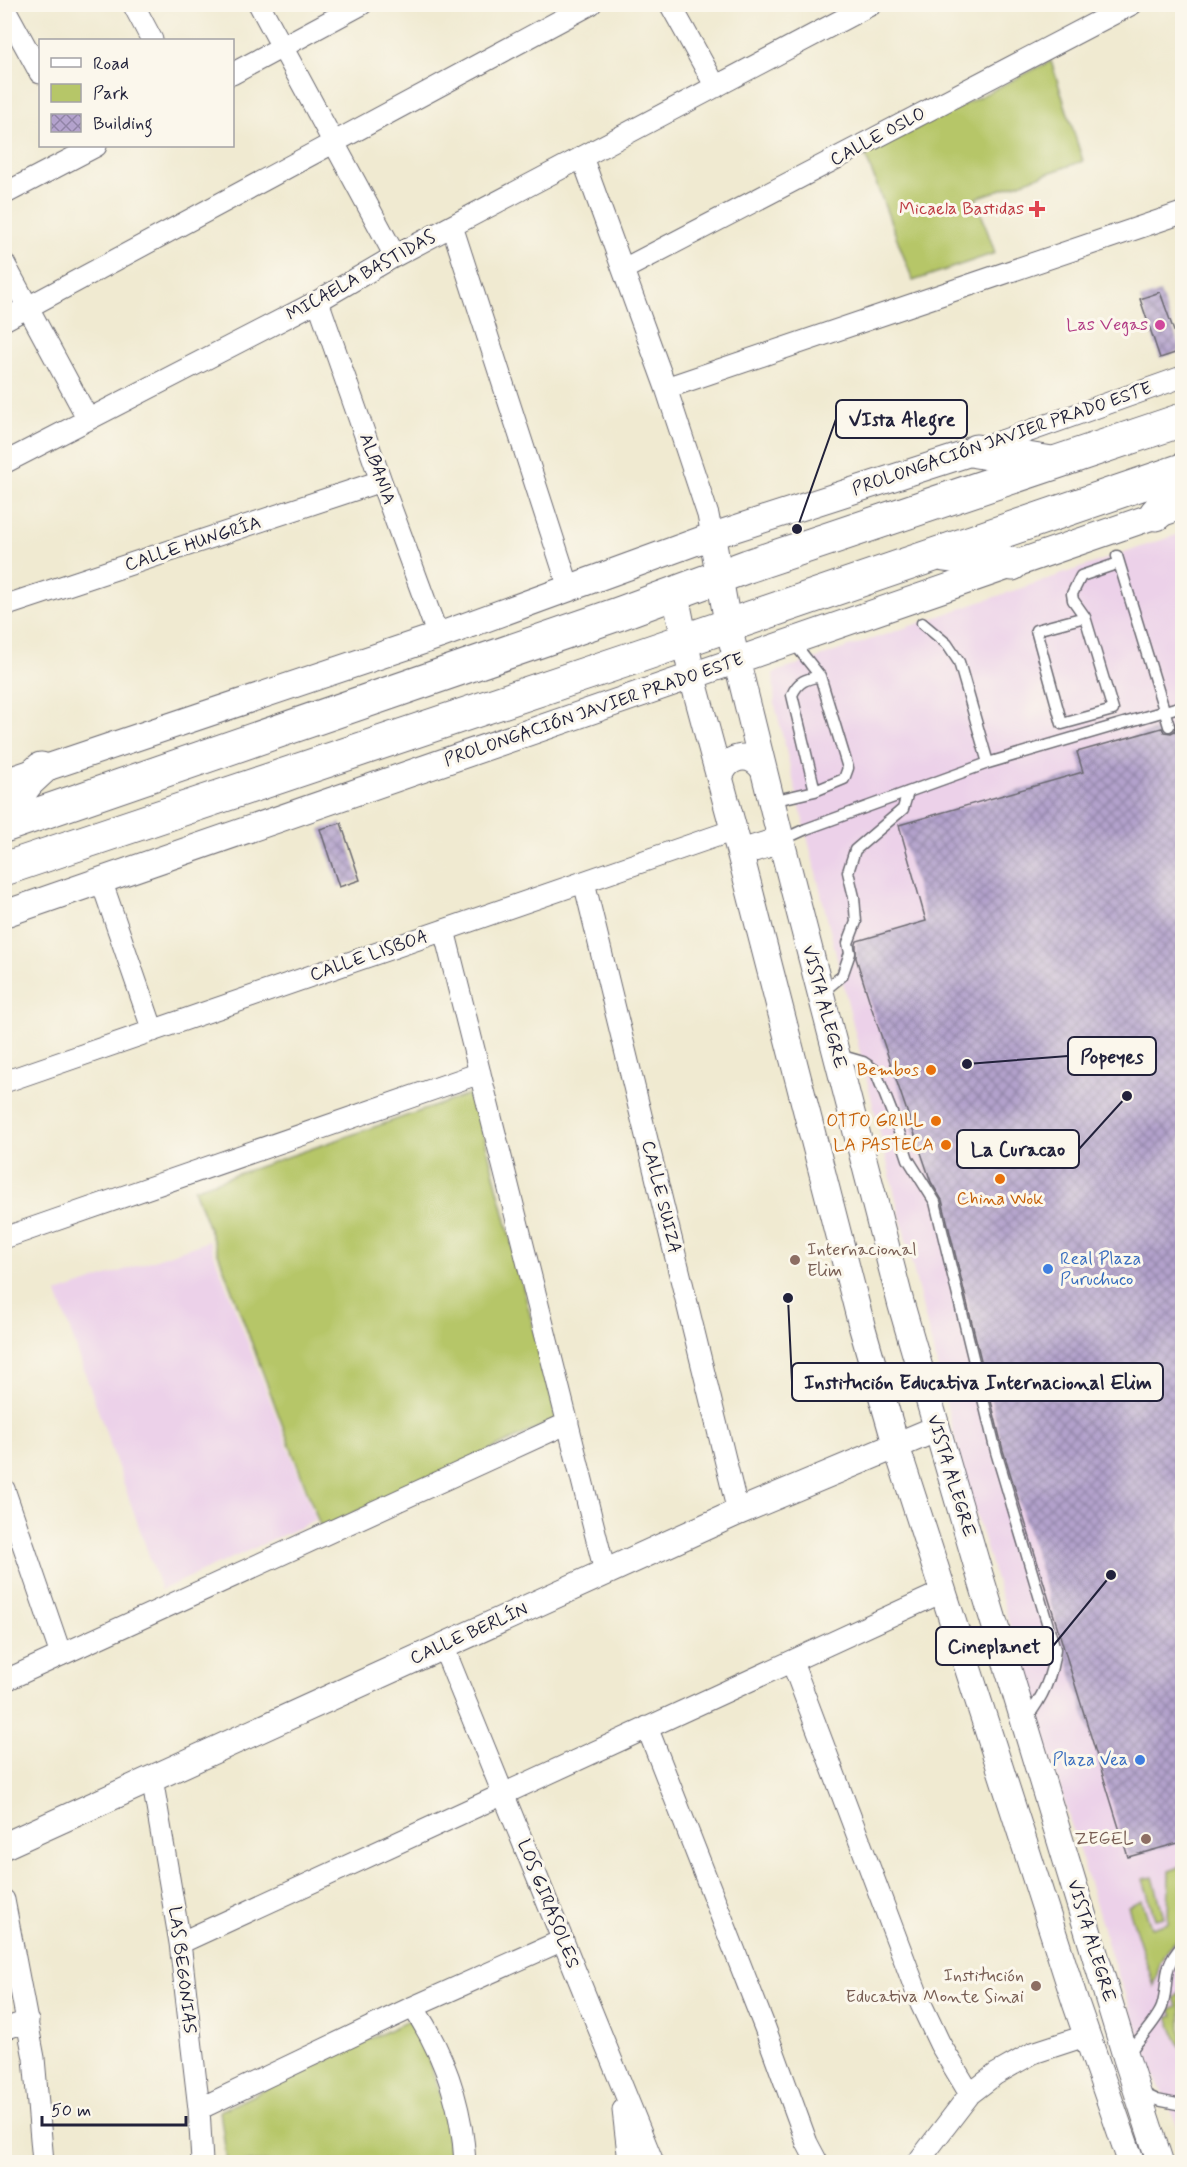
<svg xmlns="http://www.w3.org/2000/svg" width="1187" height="2167" viewBox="0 0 1187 2167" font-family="Mynerve,sans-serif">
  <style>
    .built { fill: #ecd1e9 }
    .green { fill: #b6c668; stroke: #6c7452; stroke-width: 1.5 }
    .building { fill: url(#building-cross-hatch) }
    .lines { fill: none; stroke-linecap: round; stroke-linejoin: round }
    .service-casing { stroke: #6a6870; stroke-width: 13 }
    .minor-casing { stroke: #6a6870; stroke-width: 23 }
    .tertiary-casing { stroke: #6a6870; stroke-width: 28 }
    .primary-casing { stroke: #6a6870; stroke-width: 35 }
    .service { stroke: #fff; stroke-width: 10 }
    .minor { stroke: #fff; stroke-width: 21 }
    .tertiary { stroke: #fff; stroke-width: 26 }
    .primary { stroke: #fff; stroke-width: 33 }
    .health-dot { fill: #e0444e; stroke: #fbf7ec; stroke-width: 2 }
    .hotel-dot { fill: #d1479c; stroke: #fbf7ec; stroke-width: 2 }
    .food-dot { fill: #e8710a; stroke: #fbf7ec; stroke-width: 2 }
    .education-dot { fill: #8d6e63; stroke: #fbf7ec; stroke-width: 2 }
    .shop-dot { fill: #3f7fe0; stroke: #fbf7ec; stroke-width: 2 }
    .labels { text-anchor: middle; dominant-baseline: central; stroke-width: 6; stroke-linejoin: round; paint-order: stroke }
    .street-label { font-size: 18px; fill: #22223b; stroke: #fbf7ec }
    .health-label { font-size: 18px; fill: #be3a42; stroke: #fbf7ec; text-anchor: end }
    .hotel-label { font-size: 18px; fill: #b23c85; stroke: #fbf7ec; text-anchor: end }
    .food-label { font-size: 18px; fill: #c56008; stroke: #fbf7ec; text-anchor: end }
    .education-label { font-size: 18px; fill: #785e54; stroke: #fbf7ec; text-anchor: end }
    .shop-label { font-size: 18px; fill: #366cbe; stroke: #fbf7ec; text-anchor: start }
    .leader { fill: none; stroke: #22223b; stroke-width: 2 }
    .callout-dot { fill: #22223b; stroke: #fbf7ec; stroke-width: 2 }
    .callout { fill: #fbf7ec; stroke: #22223b; stroke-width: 2 }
    .callout-label { font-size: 20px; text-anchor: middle; font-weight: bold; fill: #22223b }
  </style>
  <defs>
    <pattern id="building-cross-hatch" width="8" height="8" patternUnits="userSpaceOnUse" patternTransform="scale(1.5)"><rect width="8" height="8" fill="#b3a2cc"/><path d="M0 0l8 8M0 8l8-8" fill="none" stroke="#9184a7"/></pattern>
  </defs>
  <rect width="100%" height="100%" fill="#fbf7ec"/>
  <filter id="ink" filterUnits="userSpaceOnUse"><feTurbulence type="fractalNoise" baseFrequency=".0167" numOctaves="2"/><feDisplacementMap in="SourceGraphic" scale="12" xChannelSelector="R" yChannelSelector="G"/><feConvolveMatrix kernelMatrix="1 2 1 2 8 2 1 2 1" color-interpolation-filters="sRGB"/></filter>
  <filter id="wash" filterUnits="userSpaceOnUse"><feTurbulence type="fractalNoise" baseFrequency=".008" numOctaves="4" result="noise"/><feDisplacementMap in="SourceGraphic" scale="24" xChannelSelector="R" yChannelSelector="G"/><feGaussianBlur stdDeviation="1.35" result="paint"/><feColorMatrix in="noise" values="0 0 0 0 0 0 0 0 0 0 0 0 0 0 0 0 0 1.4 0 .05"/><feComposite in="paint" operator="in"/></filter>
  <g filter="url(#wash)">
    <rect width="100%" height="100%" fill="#f0ead1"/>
    <path class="built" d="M 1182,533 L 1182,2136 L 1154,2075 L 1114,1964 L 964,1476 L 790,767 L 775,705 L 773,673 Z
      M 209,1241 L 316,1520 L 161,1590 L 57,1293 Z"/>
    <path class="green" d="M 1051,61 L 1083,161 L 976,198 L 995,253 L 913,281 L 865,154 Z
      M 473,1093 L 557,1419 L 321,1528 L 194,1189 Z
      M 1182,1866 L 1182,1934 L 1167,1950 L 1160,1963 L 1154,1986 L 1128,1906 L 1142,1900 L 1151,1928 L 1168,1923 L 1169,1871 Z
      M 1153,1877 L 1164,1917 L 1155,1919 L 1143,1879 Z
      M 1180,1993 L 1182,2052 L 1168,2017 L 1173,2016 L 1170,2009 L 1177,2006 L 1174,1998 Z
      M 414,2018 L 443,2101 L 450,2162 L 227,2162 L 220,2111 Z"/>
    <g id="blocks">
      <path class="building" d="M 1160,292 L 1181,351 L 1160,358 L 1140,299 Z
        M 1182,722 L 1182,1842 L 1128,1857 L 1003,1450 L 942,1200 L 931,1182 L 871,1006 L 856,958 L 856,944 L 857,941 L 926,921 L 899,825 L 1083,772 L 1077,752 L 1162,728 L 1164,732 L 1171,733 L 1175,731 L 1176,723 Z
        M 341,823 L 360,880 L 339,887 L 320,829 Z"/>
    </g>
  </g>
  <g filter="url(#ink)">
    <use href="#blocks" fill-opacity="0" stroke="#6a6870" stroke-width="1.5"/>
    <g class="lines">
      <defs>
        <path id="service" d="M 1117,556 L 1169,726
          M 1085,617 L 1036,630 L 1062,724 L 1113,710 L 1085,617 L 1073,600 L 1072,594 L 1081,576 L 1119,563
          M 922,623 L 947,644 L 959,662 L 988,763
          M 815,791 L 792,695 C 798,681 806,679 820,676
          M 772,801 L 815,791 L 844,779 L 848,768 L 820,676 L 793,642
          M 782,840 L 806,829 L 988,763 L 1182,706
          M 821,993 L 842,976 L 850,953 L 848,943 L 856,922 L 854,897 L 848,872 L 855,850 L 903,809 L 908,792
          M 839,1055 L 863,1062 L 875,1070 L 896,1123 L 908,1159 L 935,1202 L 996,1452 L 1055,1649 C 1052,1677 1043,1697 1026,1719
          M 1128,2054 C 1137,2041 1157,2021 1162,2007 C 1170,1981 1160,1970 1182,1946
          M 1140,2092 L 1157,2100 L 1182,2105"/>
        <path id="minor" d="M 133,4 L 152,40
          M 259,4 L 395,256
          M 670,4 L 716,87
          M 4,7 L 40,73
          M 232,74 L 362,4
          M 582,157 L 666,388 L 708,515 L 712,536
          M 4,194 L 96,146
          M 452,226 L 569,588
          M 4,263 L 88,419
          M 624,269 L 1132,4
          M 318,301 L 381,481 L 438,636
          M 4,320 L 591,4
          M 666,388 L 1182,213
          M 982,448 L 1182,377
          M 4,463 L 318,301 L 395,256 L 872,4
          M 4,606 L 381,481
          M 101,880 L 153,1031
          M 584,882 L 738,1512
          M 444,930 L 605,1572
          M 4,1082 L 734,830
          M 4,1238 L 480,1073
          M 4,1489 L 61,1655
          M 443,1646 L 653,2162
          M 792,1662 L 921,2004 L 940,2044 L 970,2094
          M 4,1681 L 568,1423
          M 647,1727 L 765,2028 L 807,2143 L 817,2162
          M 152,1778 L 180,1943 L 199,2109 L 202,2162
          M 4,1900 L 34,2058 L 43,2162
          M 180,1943 L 942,1592
          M 413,2007 C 445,2055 462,2105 465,2162
          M 4,2029 L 28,2021
          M 199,2109 L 413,2007 L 563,1940
          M 623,2110 L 629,2162
          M 918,2162 L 970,2094 L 996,2074 L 1033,2053 L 1088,2035"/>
        <path id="tertiary" d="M 712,536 L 728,625 L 781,840 L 901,1304 L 980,1576 L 1126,2057 L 1160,2162
          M 675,593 L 692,676 L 740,853 L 862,1327 L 896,1445 L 1076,2004 L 1131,2162
          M 720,778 C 725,756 750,750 763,769
          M 4,782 L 438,636 L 712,536 L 976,451
          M 740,853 L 781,840
          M 4,914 L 1174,509
          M 4,1846 L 738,1512 L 936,1429"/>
        <path id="primary" d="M 976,451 L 1052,463
          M 1156,514 L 1182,486
          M 944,555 L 1012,564
          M 4,812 L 28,781 L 41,769
          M 4,826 L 618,614 L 748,566 L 1182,420
          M 4,869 L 630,659 L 1182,470"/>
      </defs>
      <use href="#service" class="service-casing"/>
      <use href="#minor" class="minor-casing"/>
      <use href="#tertiary" class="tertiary-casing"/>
      <use href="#primary" class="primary-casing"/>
      <use href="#service" class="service"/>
      <use href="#minor" class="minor"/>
      <use href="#tertiary" class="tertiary"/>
      <use href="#primary" class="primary"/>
    </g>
  </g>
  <path class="health-dot" d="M1034 200h6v6h6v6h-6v6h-6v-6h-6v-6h6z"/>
  <circle class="hotel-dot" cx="1160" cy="325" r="6"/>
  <g class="food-dot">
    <circle cx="931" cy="1070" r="6"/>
    <circle cx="936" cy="1121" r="6"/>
    <circle cx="946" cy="1145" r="6"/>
    <circle cx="1000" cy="1179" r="6"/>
  </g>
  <g class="education-dot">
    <circle cx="795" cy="1260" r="6"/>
    <circle cx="1146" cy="1839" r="6"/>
    <circle cx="1036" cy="1986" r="6"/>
  </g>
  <g class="shop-dot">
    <circle cx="1048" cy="1269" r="6"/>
    <circle cx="1140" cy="1760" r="6"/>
  </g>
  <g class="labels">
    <g class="street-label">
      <text transform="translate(878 137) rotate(-28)">CALLE OSLO</text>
      <text transform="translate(361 276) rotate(-29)">MICAELA BASTIDAS</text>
      <text transform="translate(1002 439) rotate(-19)">PROLONGACIÓN JAVIER PRADO ESTE</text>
      <text transform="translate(377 469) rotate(70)">ALBANIA</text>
      <text transform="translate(193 544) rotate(-18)">CALLE HUNGRÍA</text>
      <text transform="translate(594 710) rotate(-19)">PROLONGACIÓN JAVIER PRADO ESTE</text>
      <text transform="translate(369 956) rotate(-19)">CALLE LISBOA</text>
      <text transform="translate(824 1007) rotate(75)">VISTA ALEGRE</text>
      <text transform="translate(661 1197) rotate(76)">CALLE SUIZA</text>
      <text transform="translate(951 1476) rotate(73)">VISTA ALEGRE</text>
      <text transform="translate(469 1634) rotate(-24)">CALLE BERLÍN</text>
      <text transform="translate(548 1904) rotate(68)">LOS GIRASOLES</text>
      <text transform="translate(1091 1941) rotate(73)">VISTA ALEGRE</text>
      <text transform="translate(182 1970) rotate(83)">LAS BEGONIAS</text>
    </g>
    <g class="health-label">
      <text x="1024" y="209">Micaela Bastidas</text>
    </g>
    <g class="hotel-label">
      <text x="1148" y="325">Las Vegas</text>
    </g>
    <g class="food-label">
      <text x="919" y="1070">Bembos</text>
      <text x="924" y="1121">OTTO GRILL</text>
      <text x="934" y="1145">LA PASTECA</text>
      <text x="1000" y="1199" text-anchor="middle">China Wok</text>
    </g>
    <g class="education-label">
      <text x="807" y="1250" text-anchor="start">Internacional<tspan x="807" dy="21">Elim</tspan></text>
      <text x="1134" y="1839">ZEGEL</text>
      <text x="1024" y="1976">Institución<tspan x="1024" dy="21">Educativa Monte Sinai</tspan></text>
    </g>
    <g class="shop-label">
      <text x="1060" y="1259">Real Plaza<tspan x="1060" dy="21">Puruchuco</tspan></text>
      <text x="1128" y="1760" text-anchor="end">Plaza Vea</text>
    </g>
  </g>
  <path class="leader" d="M797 529L836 419M967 1064L1068 1056M1127 1096L1079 1149M788 1298L792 1382M1111 1575L1053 1646"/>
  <g class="callout-dot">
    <circle cx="797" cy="529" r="6"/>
    <circle cx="967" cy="1064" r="6"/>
    <circle cx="1127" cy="1096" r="6"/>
    <circle cx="788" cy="1298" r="6"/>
    <circle cx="1111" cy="1575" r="6"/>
  </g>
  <g class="callout">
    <rect x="836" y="400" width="131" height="38" rx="6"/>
    <rect x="1068" y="1037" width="88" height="38" rx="6"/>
    <rect x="957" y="1130" width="122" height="38" rx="6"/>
    <rect x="792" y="1363" width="371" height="38" rx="6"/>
    <rect x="936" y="1627" width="117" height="38" rx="6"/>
  </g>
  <g class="callout-label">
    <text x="902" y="426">VIsta Alegre</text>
    <text x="1112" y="1063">Popeyes</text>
    <text x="1018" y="1156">La Curacao</text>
    <text x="978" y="1389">Institución Educativa Internacional Elim</text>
    <text x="994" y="1653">Cineplanet</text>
  </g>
  <rect width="1187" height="2167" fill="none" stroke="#fbf7ec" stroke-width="24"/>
  <rect x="39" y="39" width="195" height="108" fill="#fbf7ec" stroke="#a4a2a5" stroke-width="1.5"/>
  <rect x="51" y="58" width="30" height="9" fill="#ffffff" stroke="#a4a2a5" stroke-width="1.5"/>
  <text x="93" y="69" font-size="18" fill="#22223b">Road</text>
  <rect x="51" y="84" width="30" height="18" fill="#b6c668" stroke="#a4a2a5" stroke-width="1.5"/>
  <text x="93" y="99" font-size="18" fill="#22223b">Park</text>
  <rect x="51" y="114" width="30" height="18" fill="url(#building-cross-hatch)" stroke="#a4a2a5" stroke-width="1.5"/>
  <text x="93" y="129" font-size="18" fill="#22223b">Building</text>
  <path d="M42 2116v9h144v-9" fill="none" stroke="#22223b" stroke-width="3"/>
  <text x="51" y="2116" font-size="18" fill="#22223b" stroke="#fbf7ec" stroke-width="4.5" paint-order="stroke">50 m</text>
</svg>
